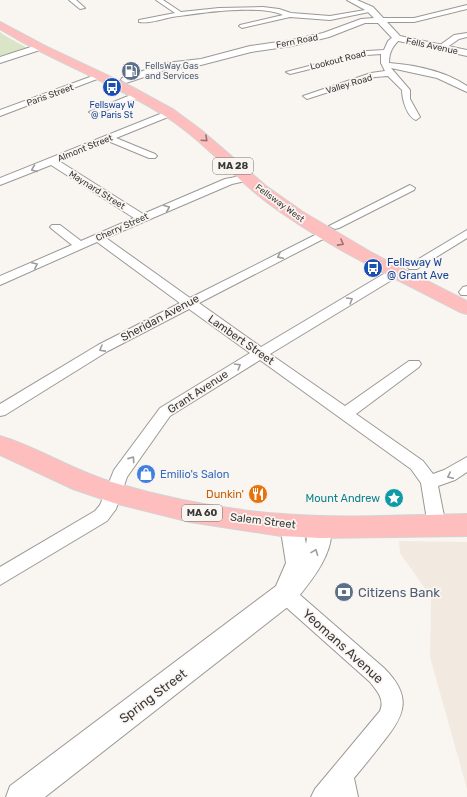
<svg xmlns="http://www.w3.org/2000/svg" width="467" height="797" viewBox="0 0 467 797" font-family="Rubik,sans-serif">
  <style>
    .built { fill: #f2e9e1 }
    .green { fill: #dae4c6 }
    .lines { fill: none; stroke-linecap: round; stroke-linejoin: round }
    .minor-casing { stroke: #9b9895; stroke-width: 2 }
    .tertiary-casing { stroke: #9b9895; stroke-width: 2 }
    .primary-casing { stroke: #d4d3d3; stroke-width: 2 }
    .minor { fill: #fff; fill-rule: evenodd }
    .tertiary { fill: #fff; fill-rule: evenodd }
    .primary { fill: #fdbebd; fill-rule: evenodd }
    .oneway { stroke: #927574 }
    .oneway2 { stroke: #9d9c9c }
    .labels { text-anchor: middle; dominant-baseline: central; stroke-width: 3.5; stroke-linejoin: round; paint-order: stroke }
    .far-street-label { font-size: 9px; fill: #3b3938; stroke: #f9f6f2 }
    .far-service-label { font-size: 9px; fill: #4e5e75; stroke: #f9f6f2; text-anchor: start }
    .far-transit-label { font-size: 9px; fill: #164399; stroke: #f9f6f2 }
    .shield { fill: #f9f6f2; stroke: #747270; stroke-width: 1 }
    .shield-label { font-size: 10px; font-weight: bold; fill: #3b3938 }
    .transit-label { font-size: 11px; fill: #164399; stroke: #f9f6f2; text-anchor: start }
    .street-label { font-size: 11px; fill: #3b3938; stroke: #f9f6f2 }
    .shop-label { font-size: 11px; fill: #366cbe; stroke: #f9f6f2; text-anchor: start }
    .food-label { font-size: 11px; fill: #c56008; stroke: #f9f6f2; text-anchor: end }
    .culture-label { font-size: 11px; fill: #0d838f; stroke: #f9f6f2; text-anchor: end }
    .near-service-label { font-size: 13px; fill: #4e5e75; stroke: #f9f6f2; text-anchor: start }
    .near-street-label { font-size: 13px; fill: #3b3938; stroke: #f9f6f2 }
  </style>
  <rect width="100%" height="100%" fill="#f9f6f2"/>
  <path class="built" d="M 399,541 L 467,542 L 467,789 L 430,657 L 431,597 L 400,553 Z"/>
  <path class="green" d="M 0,32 L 4,35 L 29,49 L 0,57 Z"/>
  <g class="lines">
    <defs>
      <path id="minor" d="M 69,0 L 76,0 L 85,8 L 80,9 Z
        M 156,0 L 163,0 L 181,12 L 219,8 L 263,7 L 279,9 L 291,13 L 330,16 L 371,9 L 374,11 L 330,20 L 290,17 L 242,28 L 239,26 L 240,25 L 283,15 C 257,4 200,13 172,17 C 162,19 149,24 139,22 L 139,20 L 175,13 Z
        M 467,5 L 467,9 L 414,22 L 380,22 L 377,20 L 380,18 L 414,18 Z
        M 467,33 L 467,37 L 459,39 L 443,50 L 436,48 L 454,35 Z
        M 394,36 L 401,38 C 393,46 389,51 389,63 C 415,65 445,71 467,86 L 467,92 L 437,78 L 391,68 L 410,90 L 410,99 L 420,117 L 416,120 C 407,117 402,99 402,90 L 388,76 L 375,77 L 307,99 L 303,96 L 371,73 L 385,71 L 381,63 L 381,54 L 367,55 L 290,74 L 286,72 L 367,51 L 384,50 L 388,41 Z
        M 98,74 L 105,76 L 0,116 L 0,110 Z
        M 138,92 L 142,95 L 141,97 L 96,114 L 93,115 L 89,112 Z
        M 170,110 L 174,113 L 173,115 L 116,138 L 155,154 L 157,156 L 155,158 L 149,158 L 108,141 L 59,161 L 143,214 L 225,179 L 246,175 L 251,178 L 250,180 L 232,184 L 106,238 L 190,298 L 321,232 L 329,232 L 331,234 L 329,236 L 199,303 L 261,347 L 392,269 L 400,269 L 402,272 L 400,275 L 270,354 L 345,406 L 409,361 L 419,361 L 421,364 L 419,367 L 356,414 L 423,461 L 433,474 L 444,470 L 467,457 L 467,472 L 455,480 L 438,486 L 446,526 L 443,531 L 437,533 L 431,531 L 428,526 L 421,483 L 411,469 L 260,360 L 170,416 L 127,477 L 116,509 L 107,521 L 0,585 L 0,567 L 95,511 L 100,505 L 114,470 L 160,408 L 250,353 L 189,309 L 108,351 L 5,415 L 0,416 L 0,404 L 98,345 L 180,303 L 97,242 L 0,285 L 0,276 L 72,245 L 52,229 L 50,227 L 52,225 L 60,225 L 81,241 L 134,218 L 51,165 L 0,185 L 0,178 Z
        M 410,185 L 415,188 L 414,190 L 339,228 L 335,229 L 329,226 Z
        M 467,230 L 467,238 L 417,269 L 409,269 L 407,266 Z
        M 467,286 L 467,295 L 461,295 L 459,292 L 463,287 Z
        M 285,585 L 292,588 L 384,668 C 412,696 406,714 383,742 C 374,754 364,766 354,778 L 358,797 L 311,797 L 315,789 L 380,711 C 385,699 377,691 370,682 L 278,600 L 275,594 L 278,588 Z"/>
      <path id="tertiary" d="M 347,0 L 357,0 L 373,7 L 400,36 L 467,50 L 467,56 L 394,40 L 378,23 L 365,23 L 329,37 L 292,46 L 251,52 L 201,65 L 168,69 L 126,83 L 121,80 L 122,78 L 166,63 L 201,59 L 250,46 L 292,40 L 323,33 L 361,19 L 374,18 L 367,11 Z
        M 40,44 L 45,47 L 43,49 L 0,63 L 0,57 Z
        M 291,516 L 299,518 L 302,525 L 306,544 L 309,527 L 312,520 L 320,518 L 328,520 C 341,546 310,583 294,602 L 45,797 L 6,797 L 10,786 L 276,586 L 286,563 L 280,525 L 283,518 Z"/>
      <path id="primary" d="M 0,22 L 45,46 L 132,87 L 174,110 L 201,130 L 266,186 L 303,212 L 374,254 L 467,301 L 467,314 L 460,312 C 395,278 327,247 268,203 C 232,176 203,140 165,116 C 118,86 66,66 17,39 L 0,29 Z
        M 0,436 C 40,448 75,472 115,483 C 169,499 226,510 282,514 C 343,519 406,515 467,514 L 467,536 L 320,538 L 281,536 L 190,522 L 114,503 L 73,489 L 0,455 Z"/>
    </defs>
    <use href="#minor" class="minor-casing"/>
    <use href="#tertiary" class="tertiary-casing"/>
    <use href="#primary" class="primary-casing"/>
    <use href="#minor" class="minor"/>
    <use href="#tertiary" class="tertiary"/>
    <use href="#primary" class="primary"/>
  </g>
  <defs><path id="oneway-chevron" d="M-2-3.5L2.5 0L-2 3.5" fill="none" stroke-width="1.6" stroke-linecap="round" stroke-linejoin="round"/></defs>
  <g class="oneway">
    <use href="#oneway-chevron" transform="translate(205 139) rotate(42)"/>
    <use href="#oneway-chevron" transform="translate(341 243) rotate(29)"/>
  </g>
  <g class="oneway2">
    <use href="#oneway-chevron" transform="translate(34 169) rotate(158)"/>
    <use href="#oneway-chevron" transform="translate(167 208) rotate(-23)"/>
    <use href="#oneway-chevron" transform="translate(280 256) rotate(154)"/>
    <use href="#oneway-chevron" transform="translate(35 265) rotate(-25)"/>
    <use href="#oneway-chevron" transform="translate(350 300) rotate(-31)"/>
    <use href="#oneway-chevron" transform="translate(102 349) rotate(151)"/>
    <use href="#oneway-chevron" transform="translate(238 366) rotate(-31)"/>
    <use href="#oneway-chevron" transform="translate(132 459) rotate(-55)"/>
    <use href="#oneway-chevron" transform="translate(450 476) rotate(155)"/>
    <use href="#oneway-chevron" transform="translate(315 552) rotate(-69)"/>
  </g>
  <defs>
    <symbol id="fuel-disc" viewBox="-11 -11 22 22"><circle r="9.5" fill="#5c6f8a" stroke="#f9f6f2"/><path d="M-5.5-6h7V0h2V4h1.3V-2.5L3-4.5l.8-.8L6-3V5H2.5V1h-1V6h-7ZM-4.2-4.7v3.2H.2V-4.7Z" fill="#fff"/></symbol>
    <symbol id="bus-disc" viewBox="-11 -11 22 22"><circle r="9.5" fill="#1a4fb4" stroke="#f9f6f2"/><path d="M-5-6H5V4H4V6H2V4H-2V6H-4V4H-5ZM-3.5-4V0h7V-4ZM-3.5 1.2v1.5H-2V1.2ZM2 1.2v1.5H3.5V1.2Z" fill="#fff"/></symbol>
    <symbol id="shop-disc" viewBox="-11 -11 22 22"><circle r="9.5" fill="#3f7fe0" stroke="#f9f6f2"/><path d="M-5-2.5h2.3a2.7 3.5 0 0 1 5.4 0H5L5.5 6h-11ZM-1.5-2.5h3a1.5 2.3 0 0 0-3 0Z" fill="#fff"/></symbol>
    <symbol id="restaurant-disc" viewBox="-11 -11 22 22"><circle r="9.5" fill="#e8710a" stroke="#f9f6f2"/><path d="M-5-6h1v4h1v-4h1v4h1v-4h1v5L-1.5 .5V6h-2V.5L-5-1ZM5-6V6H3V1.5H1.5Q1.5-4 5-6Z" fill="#fff"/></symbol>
    <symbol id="sight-disc" viewBox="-11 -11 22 22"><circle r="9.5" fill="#0f9aa8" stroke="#f9f6f2"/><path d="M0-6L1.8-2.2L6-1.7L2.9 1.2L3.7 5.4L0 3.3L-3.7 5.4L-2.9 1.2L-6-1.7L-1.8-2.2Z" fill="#fff"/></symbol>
    <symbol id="bank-disc" viewBox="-11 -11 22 22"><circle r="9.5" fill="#5c6f8a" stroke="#f9f6f2"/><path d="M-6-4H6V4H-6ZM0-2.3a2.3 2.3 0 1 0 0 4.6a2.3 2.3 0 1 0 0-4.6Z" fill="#fff"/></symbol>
  </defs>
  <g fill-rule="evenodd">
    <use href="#fuel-disc" x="120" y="60" width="22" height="22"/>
    <use href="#bus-disc" x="101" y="76" width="22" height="22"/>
    <use href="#bus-disc" x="362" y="257" width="22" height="22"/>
    <use href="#shop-disc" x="135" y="463" width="22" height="22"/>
    <use href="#restaurant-disc" x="247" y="483" width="22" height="22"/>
    <use href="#sight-disc" x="383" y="487" width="22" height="22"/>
    <use href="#bank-disc" x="333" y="581" width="22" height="22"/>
  </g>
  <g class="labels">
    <g class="far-street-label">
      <text transform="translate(297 41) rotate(-11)">Fern Road</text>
      <text transform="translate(432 46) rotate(12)">Fells Avenue</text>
      <text transform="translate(338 60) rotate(-14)">Lookout Road</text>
      <text transform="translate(349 84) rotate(-17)">Valley Road</text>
      <text transform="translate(50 95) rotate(-20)">Paris Street</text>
      <text transform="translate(85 148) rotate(-22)">Almont Street</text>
      <text transform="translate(97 190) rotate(32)">Maynard Street</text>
      <text transform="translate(280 203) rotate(36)">Fellsway West</text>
      <text transform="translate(122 227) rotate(-24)">Cherry Street</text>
    </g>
    <g class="far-service-label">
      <text x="145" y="66">FellsWay Gas<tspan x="145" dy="10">and Services</tspan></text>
    </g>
    <g class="far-transit-label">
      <text x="112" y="105">Fellsway W<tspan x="112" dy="10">@ Paris St</tspan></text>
    </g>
    <g class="shield">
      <rect x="213" y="158" width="40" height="16" rx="3"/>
      <rect x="182" y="505" width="40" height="16" rx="3"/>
    </g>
    <g class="shield-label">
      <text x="233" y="166">MA 28</text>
      <text x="202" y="513">MA 60</text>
    </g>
    <g class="transit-label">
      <text x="387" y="262">Fellsway W<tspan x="387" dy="13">@ Grant Ave</tspan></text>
    </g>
    <g class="street-label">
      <text transform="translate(160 318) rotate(-28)">Sheridan Avenue</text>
      <text transform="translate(241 340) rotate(35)">Lambert Street</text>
      <text transform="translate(198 392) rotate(-33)">Grant Avenue</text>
      <text transform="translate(263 521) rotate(7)">Salem Street</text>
    </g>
    <g class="shop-label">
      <text x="160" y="474">Emilio's Salon</text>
    </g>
    <g class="food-label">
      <text x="244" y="494">Dunkin'</text>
    </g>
    <g class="culture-label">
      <text x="380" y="498">Mount Andrew</text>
    </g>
    <g class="near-service-label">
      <text x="358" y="592">Citizens Bank</text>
    </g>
    <g class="near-street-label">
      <text transform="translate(343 646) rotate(42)">Yeomans Avenue</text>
      <text transform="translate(153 696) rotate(-37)">Spring Street</text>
    </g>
  </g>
</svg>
